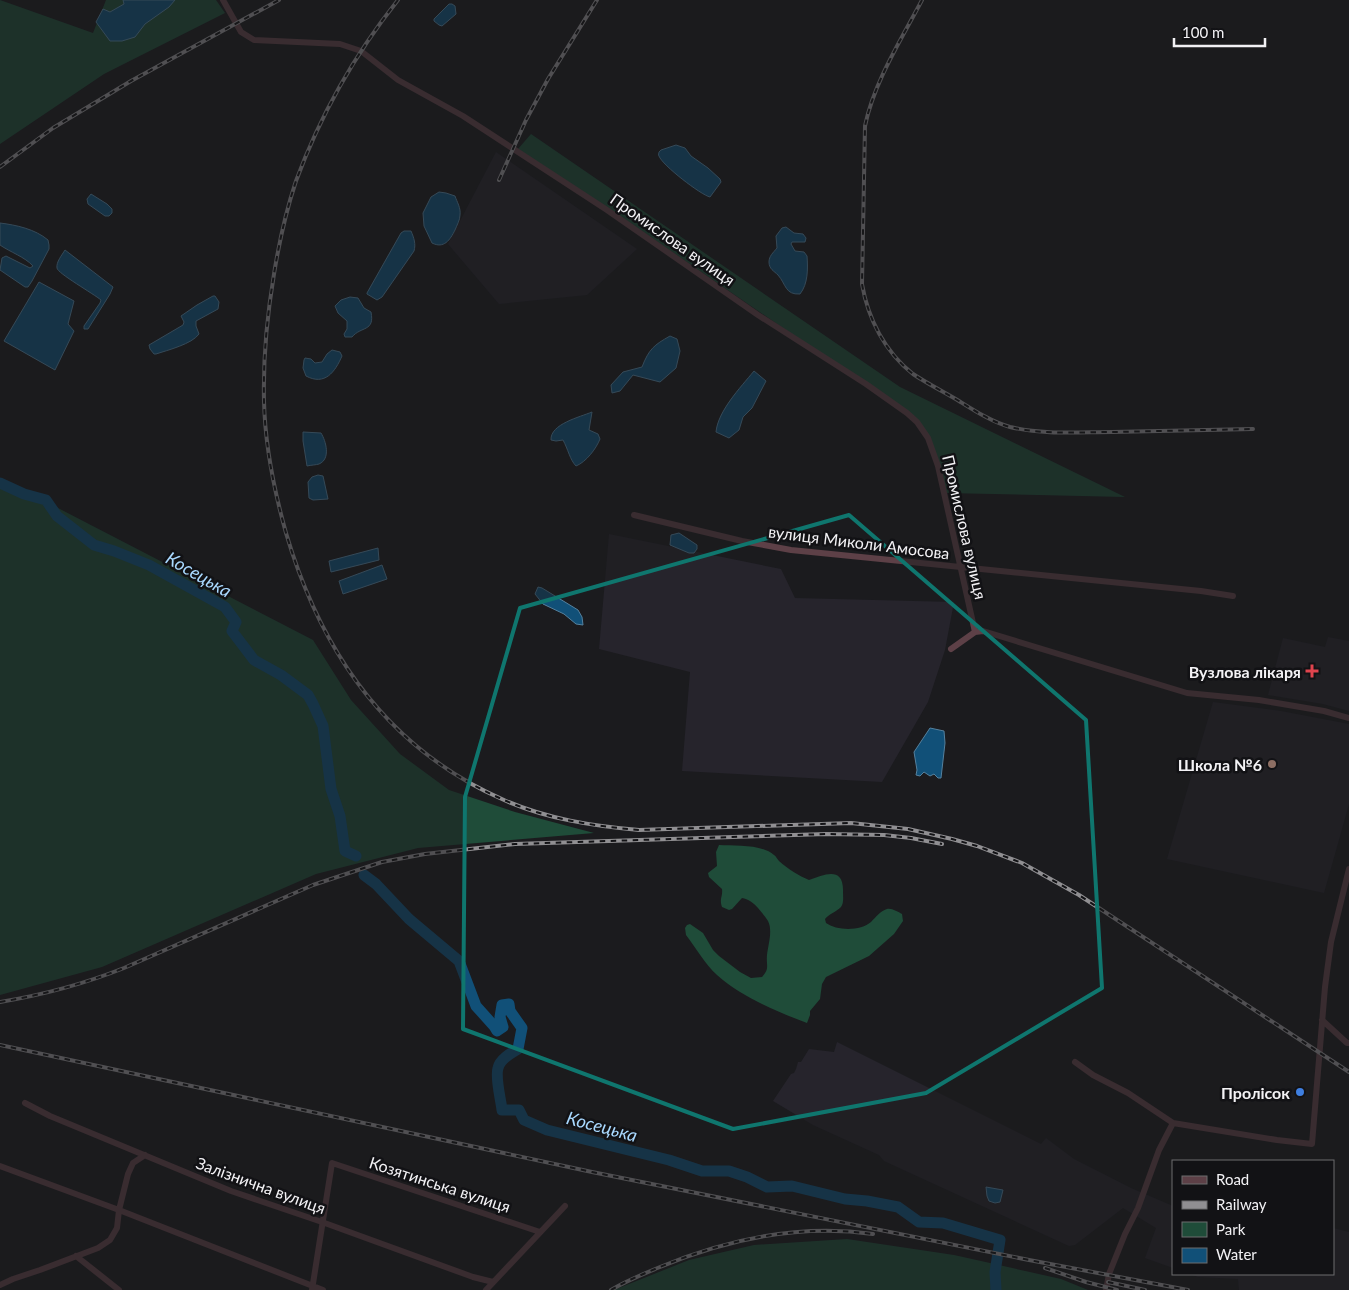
<svg xmlns="http://www.w3.org/2000/svg" width="1349" height="1290" viewBox="0 0 1349 1290" font-family="Lato,sans-serif">
  <style>
    .built { fill: #26242c }
    .green { fill: #1f4c39 }
    .water { fill: #115078; stroke: #55819e }
    .lines { fill: none; stroke-linecap: round; stroke-linejoin: round }
    .river { stroke: #115078; stroke-width: 11 }
    .minor { stroke: #5d4047; stroke-width: 6 }
    .rail-casing { stroke: #908f92; stroke-width: 4 }
    .rail { stroke: #121215; stroke-width: 2; stroke-dasharray: 5.5; stroke-linecap: butt }
    .marked { fill: none; stroke: #0f766e; stroke-width: 4; stroke-linejoin: round }
    .health-dot { fill: #e0444e; stroke: #121215; stroke-width: 2 }
    .education-dot { fill: #8d6e63; stroke: #121215; stroke-width: 2 }
    .shop-dot { fill: #3f7fe0; stroke: #121215; stroke-width: 2 }
    .labels { text-anchor: middle; dominant-baseline: central; stroke-width: 5; stroke-linejoin: round; paint-order: stroke }
    .street-label { font-size: 16px; fill: #f3f2f5; stroke: #121215 }
    .poi-label { font-size: 16px; font-weight: bold; fill: #f3f2f5; stroke: #121215; text-anchor: end }
    .water-label { font-size: 18px; font-style: italic; fill: #a9d9ff; stroke: #121215 }
  </style>
  <rect width="100%" height="100%" fill="#1b1b1e"/>
  <path class="built" d="M 496,152 L 637,249 L 587,295 L 499,304 L 448,244 Z
    M 609,534 L 781,569 L 795,598 L 954,602 L 945,650 L 928,702 L 882,782 L 682,771 L 690,672 L 599,649 Z
    M 1328,637 L 1349,641 L 1349,711 L 1323,704 L 1268,695 L 1283,638 L 1325,647 Z
    M 1213,702 L 1281,711 L 1349,724 L 1349,804 L 1324,893 L 1167,859 Z
    M 837,1042 L 1041,1144 L 1046,1138 L 1074,1159 L 1131,1188 L 1173,1206 L 1173,1268 L 1145,1258 L 1156,1228 L 1123,1208 L 1075,1245 L 1069,1246 L 884,1161 L 879,1155 L 813,1125 L 773,1101 L 791,1074 L 794,1073 L 796,1069 L 798,1062 L 801,1062 L 809,1049 L 834,1052 Z
    M 1333,1228 L 1349,1232 L 1349,1290 L 1239,1290 L 1238,1279 L 1198,1277 L 1190,1274 L 1333,1274 Z"/>
  <path class="green" d="M 0,0 L 93,33 L 106,0 L 216,0 L 225,13 L 104,74 L 0,144 Z
    M 531,134 L 900,387 L 1125,497 L 945,493 L 928,438 L 907,413 L 611,210 L 518,149 Z
    M 0,478 L 313,640 L 351,700 L 400,754 L 449,790 L 515,812 L 594,833 L 418,848 L 316,874 L 102,967 L 0,995 Z
    M 719,845 C 735,846 762,844 774,855 C 776,856 777,859 779,861 C 788,869 799,876 809,880 C 825,874 844,866 843,892 C 843,897 844,903 841,907 C 836,912 829,914 825,919 L 826,923 C 837,931 861,931 871,922 C 876,917 880,911 887,909 C 892,908 898,912 902,914 L 903,921 L 894,934 L 869,956 L 826,977 L 822,984 L 820,999 L 810,1011 L 810,1015 L 807,1023 C 775,1011 742,997 717,975 C 705,964 696,948 686,935 L 685,928 L 687,925 L 690,924 L 703,933 L 713,950 L 719,956 L 740,972 L 751,978 L 762,977 C 770,968 766,966 767,955 C 768,945 773,931 768,921 C 765,916 761,912 758,908 C 754,903 748,899 742,898 L 732,909 L 729,910 L 722,907 C 719,898 723,897 722,889 L 709,877 L 708,873 L 717,866 L 716,852 Z
    M 847,1239 L 954,1255 L 1061,1279 L 1088,1290 L 614,1290 L 689,1260 L 754,1245 Z"/>
  <path class="water" d="M 123,0 L 175,0 L 169,7 L 145,24 L 135,37 L 122,41 L 110,41 L 96,22 L 103,9 L 110,12 L 124,4 Z
    M 449,4 L 452,4 L 455,6 L 456,14 L 442,26 L 439,25 L 434,21 L 434,19 Z
    M 676,145 L 685,148 L 691,156 L 708,168 L 720,179 L 721,182 L 710,197 C 701,195 662,165 659,156 C 658,155 659,153 659,152 L 661,150 Z
    M 439,192 L 446,193 L 455,196 C 457,202 461,208 460,215 C 460,220 457,225 455,230 C 450,240 444,249 432,243 L 424,226 L 423,213 L 431,197 Z
    M 91,194 L 107,204 L 112,209 L 112,213 L 109,216 L 105,216 L 88,204 L 87,199 Z
    M 0,223 C 16,225 35,229 48,240 L 49,245 L 49,249 L 32,281 L 28,287 L 25,287 L 0,270 L 2,258 L 6,256 L 30,268 L 33,266 C 25,257 10,252 0,245 Z
    M 786,227 L 794,233 L 803,234 L 806,238 L 805,242 L 792,242 L 791,244 L 795,251 L 804,252 L 807,256 C 808,269 808,284 800,294 C 785,295 786,284 778,275 C 774,271 769,269 769,262 C 769,256 773,253 777,248 L 776,236 L 782,228 Z
    M 404,231 L 411,231 C 414,238 416,244 414,251 L 382,297 L 377,300 L 367,294 L 367,293 L 401,233 Z
    M 65,250 L 113,287 L 110,294 L 88,329 L 84,329 L 84,326 L 100,303 L 101,300 C 94,294 57,273 57,268 C 56,262 62,255 65,250 Z
    M 39,282 L 74,301 L 68,324 L 74,331 L 55,370 L 4,341 Z
    M 213,296 L 215,296 L 219,302 L 218,309 L 196,321 L 196,326 L 199,334 C 192,344 168,350 156,354 L 154,354 L 150,349 L 149,345 L 183,325 L 184,322 L 181,316 L 197,305 Z
    M 350,297 L 358,298 L 364,308 L 371,312 C 375,332 361,326 352,337 L 345,337 L 344,334 L 347,329 L 347,321 L 338,313 L 335,306 L 341,300 Z
    M 670,336 L 677,339 L 680,351 L 676,368 L 660,382 L 633,375 L 620,391 L 612,393 L 611,385 L 623,372 L 642,367 C 649,349 654,345 670,336 Z
    M 332,350 L 340,352 L 342,356 C 335,372 325,386 306,376 L 303,368 L 304,360 L 305,358 L 311,359 L 315,363 L 322,362 L 327,354 Z
    M 754,371 L 766,381 L 752,408 L 743,417 L 739,430 L 729,438 L 716,432 C 718,411 740,388 754,371 Z
    M 592,412 L 589,430 L 598,434 L 600,439 C 596,449 586,462 576,466 C 570,460 568,449 563,440 L 556,441 L 551,440 C 550,424 580,417 592,412 Z
    M 303,432 L 321,433 C 326,441 331,459 319,464 C 316,465 311,465 307,466 L 303,441 Z
    M 318,475 L 323,476 L 328,499 L 313,500 L 309,498 L 308,482 L 312,477 Z
    M 679,533 L 697,545 L 697,549 L 694,553 L 689,553 L 670,545 L 671,535 Z
    M 378,548 L 379,560 L 331,572 L 329,561 Z
    M 382,565 L 387,579 L 343,594 L 339,581 Z
    M 538,587 L 542,588 L 578,610 L 582,617 L 583,625 L 576,624 L 564,614 L 543,604 L 535,594 Z
    M 930,728 L 944,731 L 945,743 L 941,778 L 938,778 L 934,774 L 930,776 L 924,772 L 920,776 L 916,775 L 917,770 L 914,752 Z
    M 986,1187 L 1003,1190 L 1000,1202 L 995,1203 L 989,1201 L 987,1196 Z"/>
  <g class="lines">
    <path class="river" d="M 0,483 L 24,494 L 46,500 L 57,516 L 94,545 L 114,551 L 149,565 L 225,607 L 236,622 L 232,631 L 254,660 L 281,675 L 308,695 L 313,704 L 323,726 L 331,789 L 340,816 L 345,851 L 356,856
      M 364,875 L 376,884 L 409,919 L 459,961 L 476,1006 L 494,1026 L 497,1031 L 503,1027 L 500,1017 L 502,1005 L 509,1004 L 510,1011 L 522,1028 L 518,1049 C 511,1053 500,1059 498,1068 C 495,1078 501,1100 502,1110 L 519,1110 L 524,1120 L 547,1130 L 669,1160 L 702,1171 L 729,1171 L 747,1177 L 767,1187 L 792,1186 L 845,1199 L 867,1201 L 898,1207 L 919,1222 L 943,1223 L 1000,1240 L 995,1272 L 996,1290"/>
    <path class="minor" d="M 223,0 L 241,32 L 254,40 L 340,44 L 361,51 L 398,80 L 463,116 L 607,210 L 758,315 L 866,384 L 907,413 L 917,422 L 928,438 L 938,466 L 975,632
      M 634,515 L 742,541 L 791,550 L 1201,591 L 1233,596
      M 951,649 L 975,632 L 983,631 L 1187,693 L 1259,700 L 1324,711 L 1349,718
      M 1322,1020 L 1347,1043 L 1349,1043
      M 1075,1062 L 1093,1075 L 1128,1093 L 1173,1123
      M 25,1103 L 50,1116 L 231,1191 L 322,1222 L 473,1277 L 493,1282
      M 0,1166 L 119,1210 L 323,1290
      M 76,1256 L 119,1290
      M 0,1285 L 13,1279 L 40,1270 L 98,1248 L 110,1240 L 117,1228 L 119,1210 L 128,1174 L 133,1163 L 145,1155
      M 312,1290 L 332,1163 L 540,1232
      M 486,1290 L 565,1206
      M 1106,1290 L 1109,1274 L 1125,1234 L 1138,1208 L 1159,1150 L 1173,1123 L 1277,1140 L 1312,1144 L 1325,987 L 1331,942 L 1349,869"/>
    <defs>
      <path id="rail" d="M 398,0 C 355,54 320,116 296,181 C 286,211 279,243 274,274 C 267,316 263,359 264,401 C 265,446 274,490 286,533 C 321,652 387,749 504,800 C 547,819 593,826 639,830 L 851,823 L 908,829 L 952,839 L 977,846 L 1022,863 L 1079,895 L 1349,1072
        M 922,0 C 901,40 874,82 865,126 L 862,284 C 868,319 885,352 913,374 C 928,384 944,392 959,401 C 975,411 992,422 1010,427 C 1043,435 1079,432 1112,432 C 1159,431 1206,430 1253,429
        M 0,167 L 53,128 L 131,81 L 279,0
        M 499,180 L 526,120 L 548,79 L 597,0
        M 0,1002 C 42,995 84,984 124,968 L 313,885 L 382,862 L 425,854 L 515,844 L 826,834 L 884,835 L 911,838 L 942,844
        M 0,1045 L 592,1172 L 1029,1260 L 1188,1290
        M 1045,1268 L 1086,1282 L 1117,1290
        M 1108,1282 L 1145,1290
        M 611,1290 C 626,1281 643,1274 660,1267 C 727,1239 800,1224 873,1234"/>
    </defs>
    <use href="#rail" class="rail-casing"/>
    <use href="#rail" class="rail"/>
  </g>
  <path d="M0 0H1349V1290H0ZM 849,515 L 1086,720 L 1102,988 L 926,1093 L 733,1129 L 463,1029 L 465,797 L 520,608 Z" fill="#1b1b1e" fill-opacity=".55" fill-rule="evenodd"/>
  <path class="marked" d="M 849,515 L 1086,720 L 1102,988 L 926,1093 L 733,1129 L 463,1029 L 465,797 L 520,608 Z"/>
  <path class="health-dot" d="M1309.5 663.5h5v5h5v5h-5v5h-5v-5h-5v-5h5z"/>
  <circle class="education-dot" cx="1272" cy="764" r="5"/>
  <circle class="shop-dot" cx="1300" cy="1092" r="5"/>
  <g class="labels">
    <g class="street-label">
      <text transform="translate(673 239) rotate(35)">Промислова вулиця</text>
      <text transform="translate(965 527) rotate(77)">Промислова вулиця</text>
      <text transform="translate(859 542) rotate(7)">вулиця Миколи Амосова</text>
      <text transform="translate(440 1184) rotate(18)">Козятинська вулиця</text>
      <text transform="translate(261 1185) rotate(20)">Залізнична вулиця</text>
    </g>
    <g class="poi-label">
      <text x="1301" y="671">Вузлова лікаря</text>
      <text x="1262" y="764">Школа №6</text>
      <text x="1290" y="1092">Пролісок</text>
    </g>
    <g class="water-label">
      <text transform="translate(199 574) rotate(30)">Косецька</text>
      <text transform="translate(602 1126) rotate(15)">Косецька</text>
    </g>
  </g>
  <rect x="1172" y="1160" width="162" height="115" fill="#121215" stroke="#6c6c6f"/>
  <rect x="1182" y="1176" width="25" height="8" fill="#5d4047" stroke="#6c6c6f"/>
  <text x="1216" y="1185" font-size="15" fill="#f3f2f5">Road</text>
  <rect x="1182" y="1201" width="25" height="8" fill="#908f92" stroke="#6c6c6f"/>
  <text x="1216" y="1210" font-size="15" fill="#f3f2f5">Railway</text>
  <rect x="1182" y="1222" width="25" height="15" fill="#1f4c39" stroke="#6c6c6f"/>
  <text x="1216" y="1235" font-size="15" fill="#f3f2f5">Park</text>
  <rect x="1182" y="1248" width="25" height="15" fill="#115078" stroke="#6c6c6f"/>
  <text x="1216" y="1260" font-size="15" fill="#f3f2f5">Water</text>
  <path d="M1174 38v8h91v-8" fill="none" stroke="#f3f2f5" stroke-width="2.5"/>
  <text x="1182" y="38" font-size="15" fill="#f3f2f5" stroke="#121215" stroke-width="4" paint-order="stroke">100 m</text>
</svg>
